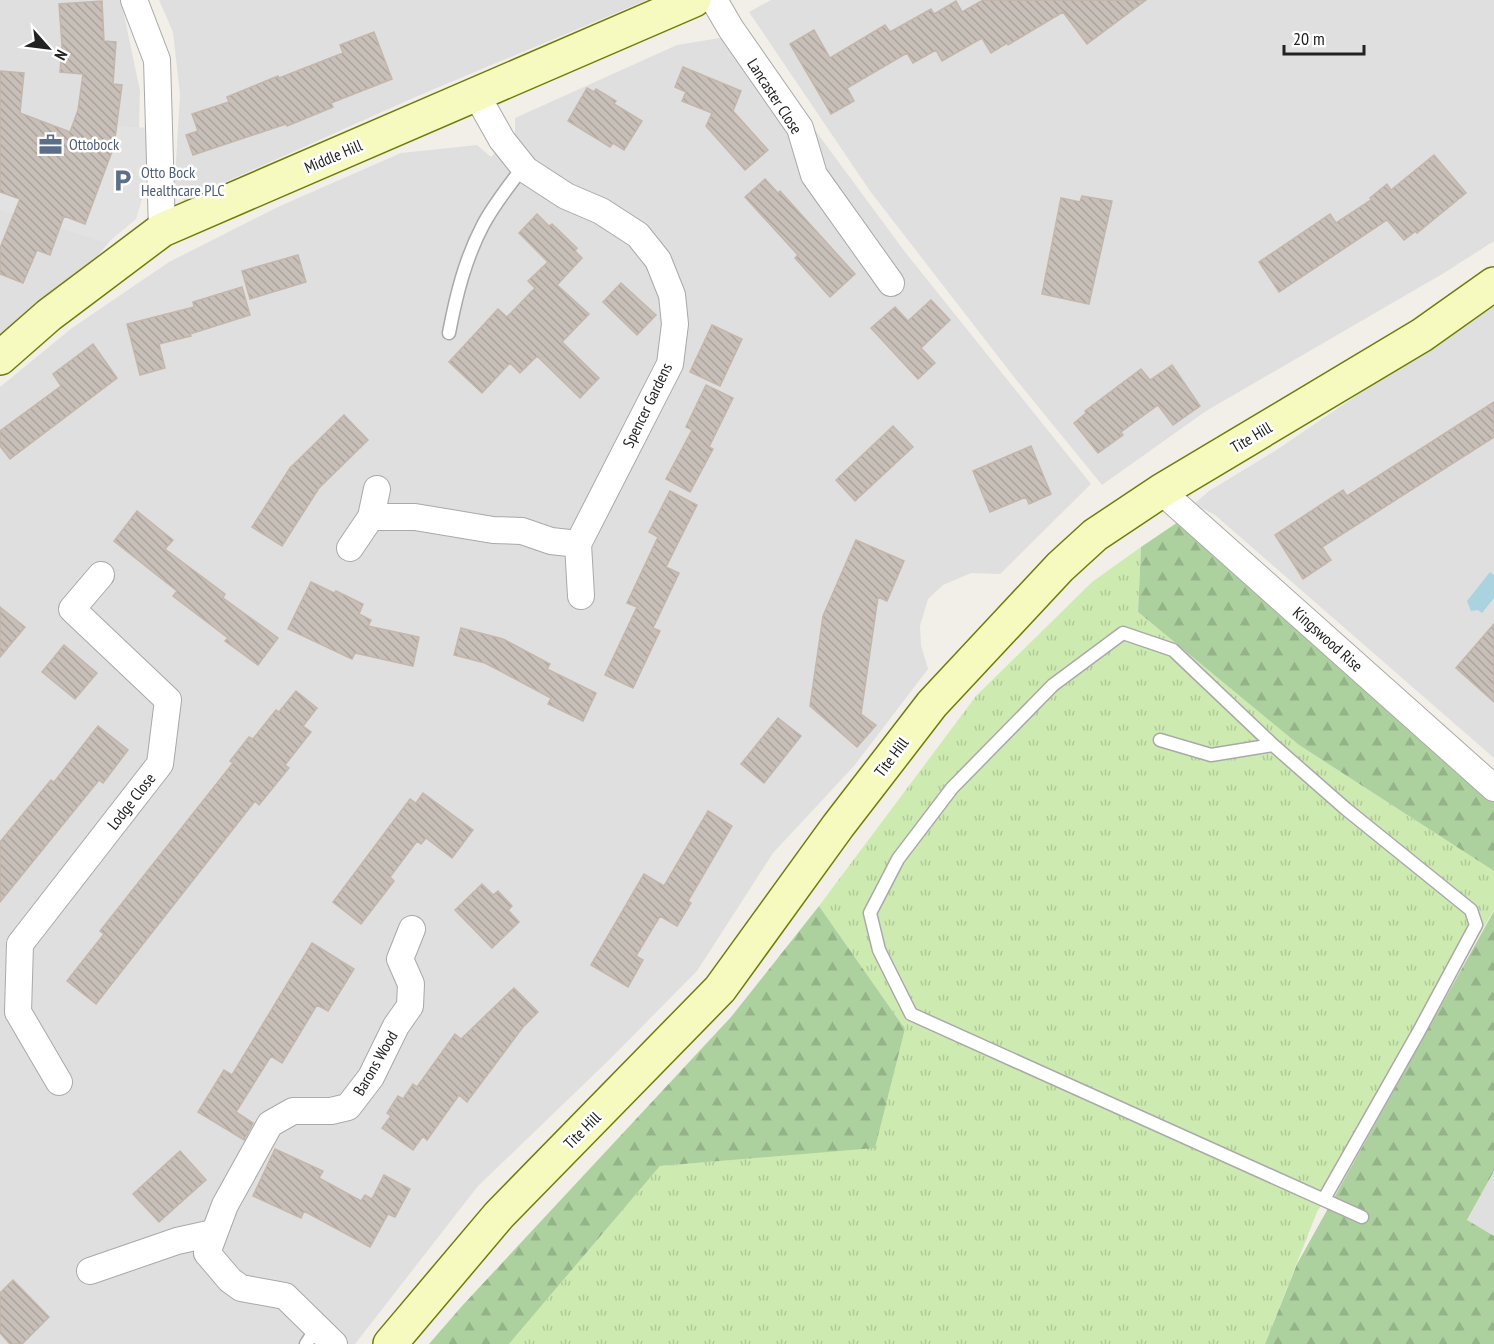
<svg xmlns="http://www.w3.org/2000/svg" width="1494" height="1344" viewBox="0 0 1494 1344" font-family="'PT Sans Narrow',sans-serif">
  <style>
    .residential { fill: #e0dfdf }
    .grass { fill: url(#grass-tufts) }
    .forest { fill: url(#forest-firs) }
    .parking { fill: #e2e2e2 }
    .water { fill: #aad3df }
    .building { fill: url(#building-back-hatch); stroke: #c4b6ab; stroke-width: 1.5 }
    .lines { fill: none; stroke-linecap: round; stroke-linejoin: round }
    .lane-casing { stroke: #a9a9a9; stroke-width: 15 }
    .street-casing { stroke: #a9a9a9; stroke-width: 28 }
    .secondary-casing { stroke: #707d05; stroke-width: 36 }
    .lane { stroke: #fff; stroke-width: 12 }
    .street { stroke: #fff; stroke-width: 26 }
    .secondary { stroke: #f7fabf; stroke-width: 33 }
    .labels { text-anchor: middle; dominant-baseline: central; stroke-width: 5; stroke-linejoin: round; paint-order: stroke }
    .street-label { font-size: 16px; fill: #222; stroke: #fff }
    .service-label { font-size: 16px; fill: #4e5e75; stroke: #fff; text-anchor: start }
  </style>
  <defs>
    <pattern id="grass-tufts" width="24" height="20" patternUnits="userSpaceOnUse" patternTransform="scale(1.5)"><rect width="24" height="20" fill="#cdebb0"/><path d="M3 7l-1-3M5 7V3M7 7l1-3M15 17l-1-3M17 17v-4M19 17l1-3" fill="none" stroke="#b0c997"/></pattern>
    <pattern id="forest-firs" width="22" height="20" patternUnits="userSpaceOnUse" patternTransform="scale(1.5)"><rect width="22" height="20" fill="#add19e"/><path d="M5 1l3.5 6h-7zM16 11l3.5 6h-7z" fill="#95b388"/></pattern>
    <pattern id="building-back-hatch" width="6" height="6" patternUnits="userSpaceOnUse" patternTransform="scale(1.5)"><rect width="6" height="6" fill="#c7bfb8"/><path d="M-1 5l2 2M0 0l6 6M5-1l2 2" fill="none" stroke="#aba49e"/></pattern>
  </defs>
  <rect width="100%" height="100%" fill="#f2efe9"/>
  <path class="residential" d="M 0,0 L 121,0 L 140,91 L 138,166 L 129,218 L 95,259 L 0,340 Z
    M 159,0 L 647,0 L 420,95 L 185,200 L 174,194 L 180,95 L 173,32 Z
    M 771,0 L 1494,0 L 1494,241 L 1444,273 L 1206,411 L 1102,485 L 1014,377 L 870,191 L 749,12 Z
    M 744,34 L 905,252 L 1091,484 L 1000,574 L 971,573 L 943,585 L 928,599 L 920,626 L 921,645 L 928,669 L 854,766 L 773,853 L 697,971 L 609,1060 L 478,1186 L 355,1344 L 0,1344 L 0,387 L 72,328 L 169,262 L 280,206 L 401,153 L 477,145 L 491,157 L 515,132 L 515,118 L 677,45 Z
    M 1494,302 L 1494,758 L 1215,515 L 1194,504 L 1209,491 L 1275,451 Z
    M 1494,1171 L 1494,1236 L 1467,1221 Z"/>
  <path class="grass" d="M 1141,547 L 1138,612 L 1299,745 L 1494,871 L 1494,910 L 1317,1212 L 1265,1344 L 509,1344 L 660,1166 L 875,1147 L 905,1029 L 819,906 L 976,696 L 1092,582 Z"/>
  <path class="forest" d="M 1178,522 L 1456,740 L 1494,802 L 1494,871 L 1299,745 L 1138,612 L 1141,547 Z
    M 819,906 L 905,1029 L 875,1148 L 660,1166 L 509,1344 L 429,1344 L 462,1306 L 731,1017 Z
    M 1494,911 L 1494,1171 L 1467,1220 L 1494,1236 L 1494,1344 L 1265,1344 L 1297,1264 Z"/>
  <path class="parking" d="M 97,125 L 152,128 L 144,193 L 136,219 L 112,239 L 104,242 L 0,210 L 0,192 L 85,224 Z"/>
  <path class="water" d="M 1490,572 L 1494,575 L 1494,598 L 1482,613 L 1478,610 L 1471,611 L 1467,601 Z"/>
  <path class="building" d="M 983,0 L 1146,0 L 1087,44 L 1063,12 L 1008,45 L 1007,43 L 991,53 L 982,38 L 942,61 L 936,50 L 913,63 L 907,53 L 847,88 L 854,101 L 831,114 L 790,44 L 814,30 L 830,58 L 885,25 L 890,32 L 931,9 L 934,14 L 956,1 L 962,12 Z
    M 102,1 L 104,41 L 116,42 L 113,84 L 122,85 L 114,146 L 85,224 L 64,216 L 50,255 L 37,250 L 23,283 L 0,274 L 0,248 L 20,199 L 0,192 L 0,71 L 24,73 L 20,113 L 70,132 L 78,110 L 83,74 L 60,72 L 62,45 L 59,4 Z
    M 374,32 L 392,79 L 331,103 L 333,107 L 287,126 L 286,124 L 193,155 L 186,135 L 198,131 L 192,114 L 229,102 L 227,97 L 278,76 L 279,78 L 343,53 L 340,45 Z
    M 683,67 L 741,91 L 733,111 L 768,150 L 745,170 L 706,126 L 712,113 L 682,101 L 686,92 L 675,87 Z
    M 587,88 L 594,92 L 596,89 L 616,101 L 614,104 L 642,121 L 624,150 L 613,143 L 610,147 L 568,121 Z
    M 1434,155 L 1466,193 L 1417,233 L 1416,231 L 1404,240 L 1387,220 L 1279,292 L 1259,262 L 1330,214 L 1336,223 L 1371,200 L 1370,198 L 1387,184 L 1391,190 Z
    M 765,179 L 778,193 L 780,191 L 855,274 L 830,297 L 795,258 L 798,255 L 745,197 Z
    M 1082,196 L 1112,201 L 1089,304 L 1042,294 L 1061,198 L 1080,202 Z
    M 537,214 L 549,226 L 552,224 L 577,248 L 575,251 L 582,258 L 557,285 L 589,314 L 562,342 L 599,378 L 580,398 L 537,356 L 520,373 L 510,363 L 482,393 L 449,362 L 498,309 L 507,317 L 535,288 L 528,281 L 548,262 L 519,233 Z
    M 298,255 L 306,282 L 250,299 L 242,271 Z
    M 621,283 L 656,315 L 637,335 L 603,302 Z
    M 242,287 L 250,315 L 190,334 L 191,336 L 159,344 L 165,368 L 140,375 L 127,324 L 194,307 L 193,302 Z
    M 931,300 L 950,320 L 921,348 L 935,363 L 918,379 L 871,328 L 895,307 L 908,321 Z
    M 712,325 L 742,339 L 720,386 L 690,372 Z
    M 93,344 L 117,378 L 10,459 L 0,446 L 0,431 L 61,386 L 53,374 Z
    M 1172,365 L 1200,406 L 1173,425 L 1158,405 L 1121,432 L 1123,435 L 1098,453 L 1074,423 L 1086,413 L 1085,411 L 1141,369 L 1150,380 Z
    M 706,385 L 733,398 L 709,447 L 713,449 L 690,492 L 666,479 L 692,430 L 686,427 Z
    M 1494,402 L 1494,437 L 1322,547 L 1331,560 L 1303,579 L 1275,535 L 1343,490 L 1347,496 Z
    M 344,415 L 368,440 L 319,488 L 282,546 L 252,527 L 290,468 Z
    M 893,426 L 913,447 L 855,501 L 836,480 Z
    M 1031,446 L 1051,494 L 1029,504 L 1026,497 L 990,512 L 973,471 Z
    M 670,491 L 697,505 L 666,567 L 679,573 L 653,628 L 660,631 L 633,688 L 605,675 L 637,607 L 627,603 L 658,537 L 649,532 Z
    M 137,511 L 173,540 L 165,549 L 225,594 L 223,598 L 278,638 L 258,665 L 225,641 L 228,638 L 173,596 L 177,591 L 114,541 Z
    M 856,540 L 904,561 L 887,601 L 878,597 L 861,714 L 876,725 L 857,747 L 810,706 L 823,616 Z
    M 311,582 L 334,593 L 336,591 L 363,604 L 359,614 L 371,620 L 368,626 L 419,637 L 413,666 L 355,653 L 352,659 L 288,629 Z
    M 0,607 L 25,627 L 0,657 Z
    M 1494,624 L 1494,702 L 1456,668 Z
    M 461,628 L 503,639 L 550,664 L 547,669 L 596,693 L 583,721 L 548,704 L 551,698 L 485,663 L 454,655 Z
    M 64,645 L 97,673 L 75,699 L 42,672 Z
    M 296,691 L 317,708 L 303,726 L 311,732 L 285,765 L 289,768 L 259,805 L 255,801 L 96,1004 L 67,981 L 104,934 L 100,931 L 233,763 L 230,761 L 249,737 L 253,739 L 276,710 L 279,712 Z
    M 778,718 L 801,736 L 764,783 L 741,764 Z
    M 98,726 L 128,750 L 103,783 L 99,780 L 0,902 L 0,842 L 51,780 L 54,782 Z
    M 423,793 L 473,830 L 452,858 L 426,838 L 421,844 L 417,841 L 390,877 L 394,881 L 361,924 L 333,902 L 410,799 L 416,803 Z
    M 708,811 L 732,826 L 688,901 L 691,903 L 677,926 L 660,916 L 636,956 L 643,960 L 628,987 L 591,965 L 644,874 L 664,886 Z
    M 482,884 L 493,895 L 498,891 L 512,906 L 508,910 L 519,922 L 492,948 L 455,910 Z
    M 312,943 L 354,969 L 328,1011 L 317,1005 L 282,1063 L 271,1056 L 236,1112 L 253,1123 L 244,1140 L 198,1112 L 224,1070 L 232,1075 Z
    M 514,988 L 538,1012 L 523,1027 L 467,1102 L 459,1095 L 427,1140 L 423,1136 L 413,1150 L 382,1128 L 391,1116 L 387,1113 L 398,1096 L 403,1099 L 413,1084 L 417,1087 L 455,1034 L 461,1039 Z
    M 275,1149 L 323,1171 L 319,1178 L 361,1201 L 365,1195 L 372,1199 L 384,1175 L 410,1189 L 395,1217 L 388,1214 L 370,1247 L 304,1211 L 301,1218 L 253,1196 Z
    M 180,1151 L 206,1180 L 159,1222 L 133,1194 Z
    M 13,1280 L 49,1317 L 22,1344 L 10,1344 L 0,1333 L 0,1293 Z"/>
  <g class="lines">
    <defs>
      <path id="lane" d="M 449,333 C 456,296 465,259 483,225 C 494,204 509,186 523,167
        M 1160,740 L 1211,755 L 1273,745
        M 1324,1199 L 1418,1033 L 1476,925 L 1471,910 L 1346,809 L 1273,745 L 1173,650 L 1123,633 L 1053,685 L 952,788 L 898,859 L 870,913 L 879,950 L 911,1014 L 1362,1217
        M 306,1344 L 317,1327"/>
      <path id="street" d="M 134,0 L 157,60 L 162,230
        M 714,0 L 731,29 L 800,128 L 814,175 L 891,283
        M 1161,491 L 1494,788
        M 371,517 L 377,489
        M 578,544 L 581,596
        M 350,548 L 371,517 L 415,517 L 493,530 L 522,531 L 551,541 L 578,544 L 670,364 L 675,324 L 672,295 L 658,260 L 638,235 L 601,211 L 566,196 L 526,170 L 502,140 L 476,94
        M 59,1082 L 18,1012 L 20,944 L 160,764 L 168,700 L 72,609 L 101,575
        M 90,1271 L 177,1241 L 213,1233
        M 334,1344 L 285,1296 L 241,1288 L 230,1280 L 207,1253 L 225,1205 L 270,1124 L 293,1111 L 331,1111 L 348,1107 L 371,1077 L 396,1026 L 410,1006 L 411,984 L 400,959 L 412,929"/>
      <path id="secondary" d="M 0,358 L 49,315 L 162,230 L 694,0
        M 390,1344 L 499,1215 L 720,989 L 838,826 L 932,704 L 1060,567 L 1095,535 L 1161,491 L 1422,335 L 1494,284"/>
    </defs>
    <use href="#lane" class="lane-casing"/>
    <use href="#street" class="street-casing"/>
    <use href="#secondary" class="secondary-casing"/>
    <use href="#lane" class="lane"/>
    <use href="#street" class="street"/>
    <use href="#secondary" class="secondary"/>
  </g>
  <defs>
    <symbol id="office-bare" viewBox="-9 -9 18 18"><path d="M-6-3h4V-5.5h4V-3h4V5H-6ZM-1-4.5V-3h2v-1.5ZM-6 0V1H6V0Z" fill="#5c6f8a" stroke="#fff" stroke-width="2.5" paint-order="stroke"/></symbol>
    <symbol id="parking-bare" viewBox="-9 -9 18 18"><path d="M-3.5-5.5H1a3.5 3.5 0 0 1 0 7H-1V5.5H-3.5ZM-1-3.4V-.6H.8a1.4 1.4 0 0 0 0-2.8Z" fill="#5c6f8a" stroke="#fff" stroke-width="2.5" paint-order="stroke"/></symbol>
  </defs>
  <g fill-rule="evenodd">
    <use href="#office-bare" x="34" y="128" width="33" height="33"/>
    <use href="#parking-bare" x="106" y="164" width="33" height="33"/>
  </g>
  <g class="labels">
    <g class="street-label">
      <text transform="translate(775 96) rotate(57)">Lancaster Close</text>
      <text transform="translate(333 156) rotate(-23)">Middle Hill</text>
      <text transform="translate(647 405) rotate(-64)">Spencer Gardens</text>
      <text transform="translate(1251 437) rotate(-31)">Tite Hill</text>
      <text transform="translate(1328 639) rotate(42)">Kingswood Rise</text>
      <text transform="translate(891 757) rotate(-53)">Tite Hill</text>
      <text transform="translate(131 801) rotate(-52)">Lodge Close</text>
      <text transform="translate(375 1063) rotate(-60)">Barons Wood</text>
      <text transform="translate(582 1130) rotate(-45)">Tite Hill</text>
    </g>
    <g class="service-label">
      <text x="69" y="144">Ottobock</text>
      <text x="141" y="172">Otto Bock<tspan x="141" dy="18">Healthcare PLC</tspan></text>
    </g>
  </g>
  <g transform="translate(48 48) rotate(118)" stroke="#ffffff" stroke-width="4.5" paint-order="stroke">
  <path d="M0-4.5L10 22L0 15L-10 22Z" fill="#222222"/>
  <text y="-9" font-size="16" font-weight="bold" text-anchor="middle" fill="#222222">N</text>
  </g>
  <path d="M1284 45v9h80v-9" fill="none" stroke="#222222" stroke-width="3"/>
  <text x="1293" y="45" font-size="18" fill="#222222" stroke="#ffffff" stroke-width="4.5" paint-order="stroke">20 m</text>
</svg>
